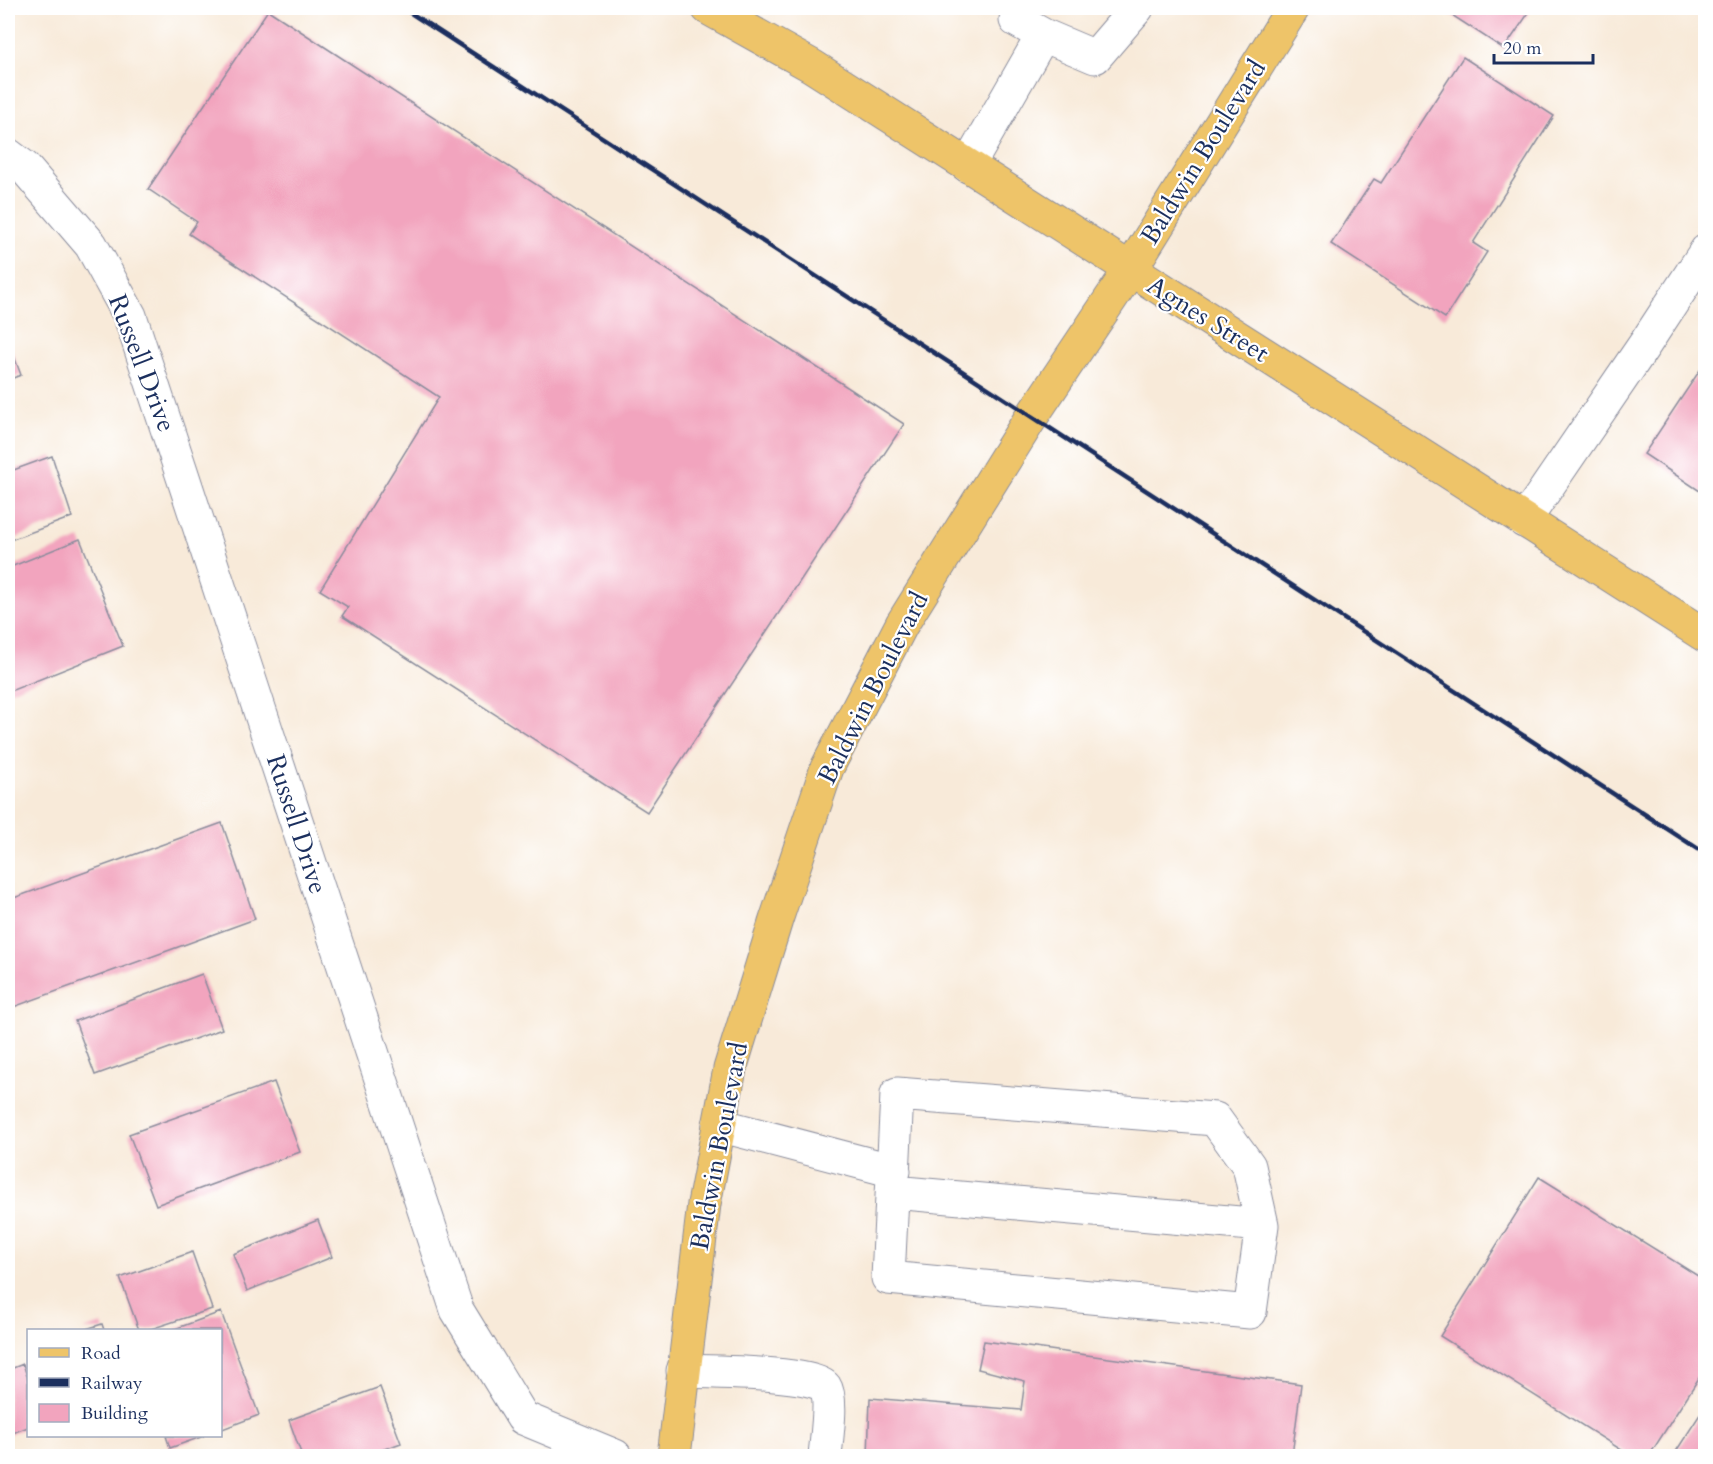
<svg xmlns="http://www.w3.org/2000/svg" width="1713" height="1464" viewBox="0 0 1713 1464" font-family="Cardo,serif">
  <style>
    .building { fill: #f2a4be }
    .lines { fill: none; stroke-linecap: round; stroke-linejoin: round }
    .minor-casing { stroke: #8a8c9c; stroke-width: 35 }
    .major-casing { stroke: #8a8c9c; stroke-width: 35 }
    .minor { stroke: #fff; stroke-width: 33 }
    .major { stroke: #eec469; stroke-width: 33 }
    .rail { stroke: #1b2f5e; stroke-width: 4.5 }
    .labels { text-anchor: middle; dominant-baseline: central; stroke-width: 4.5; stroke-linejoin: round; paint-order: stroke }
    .street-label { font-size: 26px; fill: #1b2f5e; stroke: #fff }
  </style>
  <rect width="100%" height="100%" fill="#fff"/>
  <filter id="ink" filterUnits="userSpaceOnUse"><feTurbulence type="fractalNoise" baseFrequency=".0167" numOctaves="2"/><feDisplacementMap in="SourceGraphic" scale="12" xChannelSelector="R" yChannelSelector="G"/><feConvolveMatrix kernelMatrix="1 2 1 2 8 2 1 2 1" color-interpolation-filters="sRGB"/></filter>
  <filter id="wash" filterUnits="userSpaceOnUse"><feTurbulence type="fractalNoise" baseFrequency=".008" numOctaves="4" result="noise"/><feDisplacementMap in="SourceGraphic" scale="24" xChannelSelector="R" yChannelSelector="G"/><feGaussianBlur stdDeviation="1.35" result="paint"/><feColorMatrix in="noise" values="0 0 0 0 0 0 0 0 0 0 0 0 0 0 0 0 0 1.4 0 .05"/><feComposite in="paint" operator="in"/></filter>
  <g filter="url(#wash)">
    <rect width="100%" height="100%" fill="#f8ead9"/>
    <g id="blocks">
      <path class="building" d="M 1441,8 L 1525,8 L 1530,11 L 1504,49 Z
        M 1692,8 L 1706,8 L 1706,17 Z
        M 268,10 L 904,424 L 647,812 L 342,616 L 348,607 L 320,590 L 439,397 L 189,234 L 197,222 L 148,189 Z
        M 1463,57 L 1554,116 L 1473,243 L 1487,252 L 1445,318 L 1331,244 L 1374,179 L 1381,183 Z
        M 8,340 L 21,375 L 8,380 Z
        M 1706,361 L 1706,495 L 1644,454 Z
        M 52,456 L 72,517 L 8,541 L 8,472 Z
        M 80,539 L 123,646 L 8,692 L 8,568 Z
        M 222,823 L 255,919 L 8,1009 L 8,900 Z
        M 202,974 L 222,1029 L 95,1075 L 75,1021 Z
        M 274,1082 L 300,1152 L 156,1205 L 129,1134 Z
        M 1539,1177 L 1706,1281 L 1706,1367 L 1649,1456 L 1631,1456 L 1440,1336 Z
        M 318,1220 L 332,1257 L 247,1291 L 233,1254 Z
        M 192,1252 L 212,1309 L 148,1330 L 139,1330 L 120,1278 Z
        M 221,1312 L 259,1415 L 220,1430 L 220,1330 L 172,1330 Z
        M 102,1324 L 104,1330 L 83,1330 Z
        M 984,1341 L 1301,1384 L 1292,1456 L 868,1456 L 870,1398 L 1021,1410 L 1025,1381 L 978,1369 Z
        M 23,1364 L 28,1379 L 28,1427 L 8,1435 L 8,1370 Z
        M 380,1387 L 401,1443 L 365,1456 L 302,1456 L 289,1420 Z
        M 1706,1405 L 1706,1456 L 1673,1456 Z
        M 166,1436 L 204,1436 L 170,1448 Z"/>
    </g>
  </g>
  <g filter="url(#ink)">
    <use href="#blocks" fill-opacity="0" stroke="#8a8c9c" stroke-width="1.5"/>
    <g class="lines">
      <defs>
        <path id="minor" d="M 1021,8 L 1016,20 L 1043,35
          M 8,155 L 24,167 L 91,245 L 130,316 L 457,1310 L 523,1418 L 615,1456
          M 968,166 L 1043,35 L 1095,57 L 1137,8
          M 1524,521 L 1645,344 L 1706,251
          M 897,1094 L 1215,1119 L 1249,1166 L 1262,1225 L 1250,1312 L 888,1278 Z
          M 719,1125 L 894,1171
          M 893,1192 L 1262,1225
          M 683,1371 C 706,1372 814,1372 825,1387 C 833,1399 826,1442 825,1456"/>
        <path id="major" d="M 708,8 L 812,66 L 1706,636
          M 674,1456 L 704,1204 L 730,1069 L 776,920 L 827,768 L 902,624 L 1032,416 L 1130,270 L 1293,8"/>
      </defs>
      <use href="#minor" class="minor-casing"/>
      <use href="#major" class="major-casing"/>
      <use href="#minor" class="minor"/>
      <use href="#major" class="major"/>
      <path class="rail" d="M 403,8 L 1706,854"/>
    </g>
  </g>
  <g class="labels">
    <g class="street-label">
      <text transform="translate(1203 152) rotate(-58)">Baldwin Boulevard</text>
      <text transform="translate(1208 319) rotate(32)">Agnes Street</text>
      <text transform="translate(142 363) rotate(69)">Russell Drive</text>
      <text transform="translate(873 688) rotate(-63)">Baldwin Boulevard</text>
      <text transform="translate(297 824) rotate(72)">Russell Drive</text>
      <text transform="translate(719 1146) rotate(-79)">Baldwin Boulevard</text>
    </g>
  </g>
  <rect width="1713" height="1464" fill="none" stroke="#fff" stroke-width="30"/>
  <rect x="27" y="1329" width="195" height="108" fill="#ffffff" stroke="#a4acbf" stroke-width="1.5"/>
  <rect x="39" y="1348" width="30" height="9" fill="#eec469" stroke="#a4acbf" stroke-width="1.5"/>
  <text x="81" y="1359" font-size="18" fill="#1b2f5e">Road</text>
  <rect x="39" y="1378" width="30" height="9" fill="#1b2f5e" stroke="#a4acbf" stroke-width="1.5"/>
  <text x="81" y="1389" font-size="18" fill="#1b2f5e">Railway</text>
  <rect x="39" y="1404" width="30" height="18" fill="#f2a4be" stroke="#a4acbf" stroke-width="1.5"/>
  <text x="81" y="1419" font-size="18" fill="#1b2f5e">Building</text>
  <path d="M1494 54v9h99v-9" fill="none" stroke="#1b2f5e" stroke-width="3"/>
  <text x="1503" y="54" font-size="18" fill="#1b2f5e" stroke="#ffffff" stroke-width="4.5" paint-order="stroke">20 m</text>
</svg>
